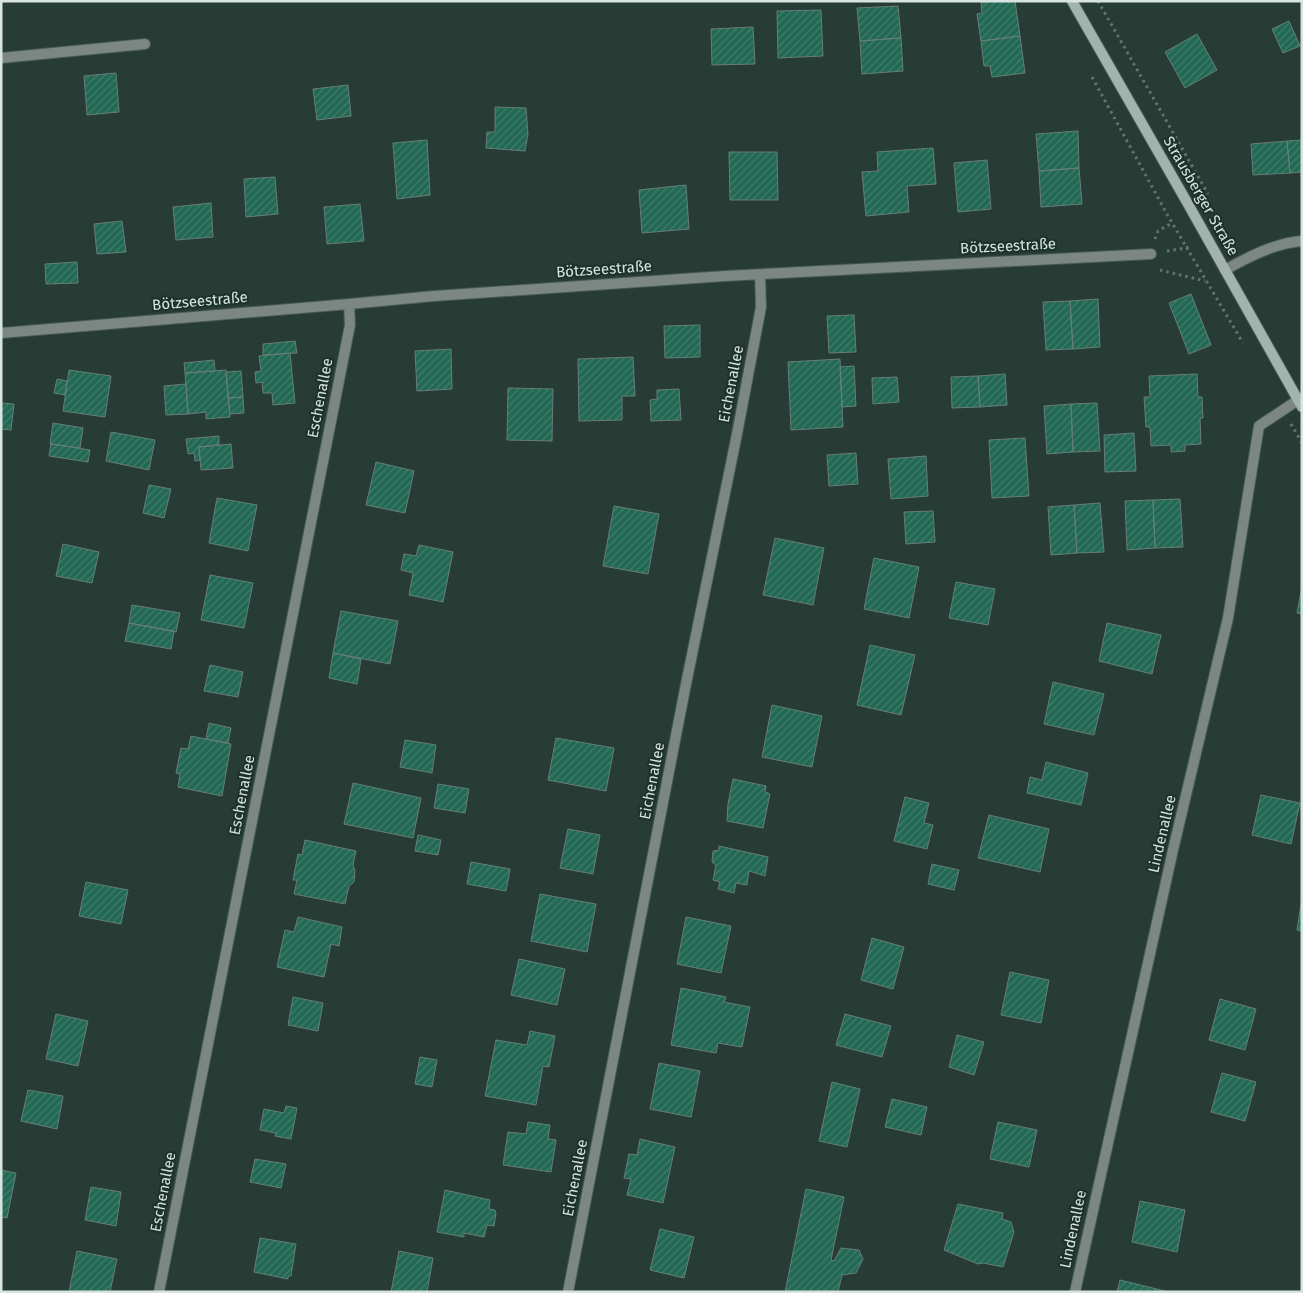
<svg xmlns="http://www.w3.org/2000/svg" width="1303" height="1293" viewBox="0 0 1303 1293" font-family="'Fira Sans',sans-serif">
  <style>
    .building { fill: url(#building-hatch); stroke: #677f76 }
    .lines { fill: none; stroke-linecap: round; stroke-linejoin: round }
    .service-casing { stroke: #465a53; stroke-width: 12 }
    .minor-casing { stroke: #465a53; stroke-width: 12 }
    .secondary-casing { stroke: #465a53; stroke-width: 12 }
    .path { stroke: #62756e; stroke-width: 3; stroke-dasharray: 2.5 4; stroke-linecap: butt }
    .service { stroke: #7c8783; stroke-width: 10 }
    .minor { stroke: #7c8783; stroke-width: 10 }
    .secondary { stroke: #a3b4ae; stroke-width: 10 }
    .labels { text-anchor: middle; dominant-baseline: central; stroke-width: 4; stroke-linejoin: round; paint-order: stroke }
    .street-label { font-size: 15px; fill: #d7e4df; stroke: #1c322a }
  </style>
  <defs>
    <pattern id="building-hatch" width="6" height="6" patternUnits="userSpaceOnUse" patternTransform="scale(1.25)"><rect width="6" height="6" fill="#226854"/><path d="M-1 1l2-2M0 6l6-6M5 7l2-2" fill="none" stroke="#417d6c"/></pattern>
  </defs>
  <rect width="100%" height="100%" fill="#263c34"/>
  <path class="building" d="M 994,1 L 1015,1 L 1020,36 L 981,41 L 977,14 L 982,13 L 981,3 Z
    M 898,6 L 901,38 L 860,41 L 857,8 Z
    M 821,10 L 823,56 L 778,58 L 777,11 Z
    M 1289,21 L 1300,46 L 1283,53 L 1272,29 Z
    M 753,27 L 755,64 L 712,65 L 711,29 Z
    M 1197,34 L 1217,70 L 1185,88 L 1165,52 Z
    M 1020,36 L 1025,73 L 992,77 L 990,66 L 984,66 L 981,41 Z
    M 901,38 L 903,71 L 862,74 L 860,41 Z
    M 116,73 L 119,112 L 87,115 L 84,76 Z
    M 348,85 L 351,116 L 317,120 L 313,89 Z
    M 495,107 L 526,108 L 528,134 L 525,151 L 486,148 L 487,132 L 495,132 Z
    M 1078,131 L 1079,168 L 1039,171 L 1036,134 Z
    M 427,140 L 430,195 L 397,199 L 393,143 Z
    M 1302,140 L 1302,172 L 1290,173 L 1287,141 Z
    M 1287,141 L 1290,173 L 1253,175 L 1251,144 Z
    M 933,148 L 936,184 L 907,186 L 909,212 L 866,216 L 862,172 L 878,171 L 877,152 Z
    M 729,152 L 777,152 L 778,200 L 730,200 Z
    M 987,160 L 991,209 L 958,212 L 954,163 Z
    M 1079,168 L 1082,204 L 1041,207 L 1039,171 Z
    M 275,177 L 278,214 L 246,217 L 244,179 Z
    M 686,185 L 689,229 L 642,233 L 639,190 Z
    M 211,203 L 213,237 L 176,240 L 173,207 Z
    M 360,204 L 364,241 L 327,244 L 324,207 Z
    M 122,221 L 126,252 L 97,254 L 94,224 Z
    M 77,262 L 78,283 L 46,284 L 45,264 Z
    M 1191,294 L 1211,345 L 1189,354 L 1169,303 Z
    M 1098,299 L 1100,347 L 1073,349 L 1070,301 Z
    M 1070,301 L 1073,349 L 1046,350 L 1043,302 Z
    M 854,315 L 856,352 L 829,353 L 827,316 Z
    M 700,325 L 700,357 L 665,358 L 664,326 Z
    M 295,341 L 297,353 L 263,355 L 263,344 Z
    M 451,349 L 452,389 L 417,391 L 415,351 Z
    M 290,353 L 295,403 L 273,405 L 272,393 L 263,393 L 262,382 L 256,383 L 255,372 L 261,371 L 259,356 Z
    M 633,357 L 635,396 L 622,396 L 622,420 L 579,421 L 578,359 Z
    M 840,359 L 843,427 L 791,430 L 788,362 Z
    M 214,360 L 215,371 L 185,373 L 184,363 Z
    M 854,366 L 856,406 L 842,407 L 840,367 Z
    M 69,370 L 111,376 L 105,417 L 63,411 Z
    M 226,370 L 230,417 L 206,419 L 206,412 L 188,414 L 185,373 Z
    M 241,371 L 243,397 L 228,398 L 226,372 Z
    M 1005,374 L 1007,405 L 980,407 L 978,376 Z
    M 1197,374 L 1198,397 L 1202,397 L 1203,418 L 1200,418 L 1201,444 L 1185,445 L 1185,451 L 1171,452 L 1171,445 L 1151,446 L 1150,427 L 1146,427 L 1144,397 L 1150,397 L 1149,376 Z
    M 978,376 L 980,407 L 952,408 L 951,377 Z
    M 897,377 L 899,402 L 873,404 L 872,378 Z
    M 57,379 L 67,381 L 65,395 L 54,393 Z
    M 186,384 L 188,414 L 166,415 L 164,386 Z
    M 508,388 L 553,389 L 552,441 L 507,440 Z
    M 679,389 L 681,420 L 651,421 L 650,400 L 657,399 L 657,390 Z
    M 243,397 L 244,413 L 230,414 L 228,398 Z
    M 1,403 L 14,404 L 11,430 L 1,429 Z
    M 1097,403 L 1100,451 L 1073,452 L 1071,404 Z
    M 1071,404 L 1073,452 L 1047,454 L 1044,406 Z
    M 53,423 L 83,428 L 80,448 L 50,444 Z
    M 111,432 L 155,440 L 149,470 L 106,461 Z
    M 1134,433 L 1136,471 L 1105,472 L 1104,435 Z
    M 219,436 L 219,445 L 199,447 L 200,460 L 195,461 L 194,453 L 188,454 L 186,439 Z
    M 1025,438 L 1029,496 L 992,498 L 989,440 Z
    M 51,444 L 90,450 L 88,462 L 49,456 Z
    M 231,444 L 233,468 L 201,470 L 199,447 Z
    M 856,453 L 858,484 L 829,486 L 827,455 Z
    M 926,456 L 928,496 L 891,499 L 888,459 Z
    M 376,462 L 414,471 L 405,513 L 366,505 Z
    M 149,485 L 171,489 L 164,518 L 143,513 Z
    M 217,498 L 257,505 L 248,551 L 209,543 Z
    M 1180,499 L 1183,547 L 1155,548 L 1153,500 Z
    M 1153,500 L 1155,548 L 1127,550 L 1125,501 Z
    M 1100,503 L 1104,552 L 1077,553 L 1074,505 Z
    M 1074,505 L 1077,553 L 1051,555 L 1048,507 Z
    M 614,506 L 659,514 L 648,574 L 603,566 Z
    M 933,511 L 935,542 L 906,544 L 904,512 Z
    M 775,538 L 824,548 L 813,605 L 763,595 Z
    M 63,544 L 99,552 L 92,583 L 56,576 Z
    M 419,545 L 453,552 L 443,602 L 409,595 L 413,573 L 401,570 L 404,554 L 416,556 Z
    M 874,558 L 919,567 L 909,618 L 864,609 Z
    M 210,575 L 253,583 L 244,628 L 201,620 Z
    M 956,582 L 995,589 L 988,625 L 949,618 Z
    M 1302,587 L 1302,614 L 1297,613 Z
    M 132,605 L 180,613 L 176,632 L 129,623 Z
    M 341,611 L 398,621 L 390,664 L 333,653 Z
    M 129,623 L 174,631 L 171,649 L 125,641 Z
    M 1107,623 L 1161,635 L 1152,674 L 1099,661 Z
    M 870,645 L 915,655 L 901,715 L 857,705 Z
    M 333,653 L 361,659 L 357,684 L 329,678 Z
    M 210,665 L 243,672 L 238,697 L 204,691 Z
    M 1053,682 L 1104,694 L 1094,735 L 1044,724 Z
    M 772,705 L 822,716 L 812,767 L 762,757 Z
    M 209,723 L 231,728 L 228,743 L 206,739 Z
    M 191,736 L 231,744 L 222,796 L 178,787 L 180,774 L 176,773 L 181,748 L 188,749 Z
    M 556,738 L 614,748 L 606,791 L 548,780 Z
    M 405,740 L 436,745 L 432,773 L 400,767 Z
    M 1046,762 L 1088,773 L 1081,805 L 1027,793 L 1030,777 L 1042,780 Z
    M 733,779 L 766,786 L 765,792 L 770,794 L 763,828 L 727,821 L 728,804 Z
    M 353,783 L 421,798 L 413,838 L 344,824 Z
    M 438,784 L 469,789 L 465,813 L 434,808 Z
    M 1261,795 L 1300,803 L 1291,844 L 1252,835 Z
    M 905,797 L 929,803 L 924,823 L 933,825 L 927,849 L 894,841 Z
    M 989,815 L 1049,829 L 1040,872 L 978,858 Z
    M 568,829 L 600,835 L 593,874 L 560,868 Z
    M 418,835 L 441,840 L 438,855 L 415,851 Z
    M 305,840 L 356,851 L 353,865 L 355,871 L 354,882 L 349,886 L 345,904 L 294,894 L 297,880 L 293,880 L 298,854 L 302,855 Z
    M 719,846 L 768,857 L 765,876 L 749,871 L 747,885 L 736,883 L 734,893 L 718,889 L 720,882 L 713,880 L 716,865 L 712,862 L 713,851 L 719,850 Z
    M 471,862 L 510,869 L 506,891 L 467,884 Z
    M 932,864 L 959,870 L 954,890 L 928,884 Z
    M 86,882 L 128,890 L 121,924 L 79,916 Z
    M 540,894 L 596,904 L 587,952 L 531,941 Z
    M 1302,898 L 1302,931 L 1297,930 Z
    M 298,917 L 342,927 L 339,946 L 331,944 L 324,977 L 277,967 L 285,930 L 294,932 Z
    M 686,917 L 731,926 L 721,973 L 677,964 Z
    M 872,938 L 904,947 L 893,989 L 861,980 Z
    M 519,959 L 565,969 L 557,1005 L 511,995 Z
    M 1010,972 L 1049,980 L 1041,1023 L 1001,1015 Z
    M 681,988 L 726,997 L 724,1002 L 750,1007 L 742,1047 L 718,1043 L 716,1053 L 671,1045 Z
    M 293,997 L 323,1003 L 318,1031 L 288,1025 Z
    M 1220,999 L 1256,1009 L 1245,1050 L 1209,1040 Z
    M 56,1014 L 88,1021 L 78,1066 L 46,1059 Z
    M 845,1014 L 891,1026 L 882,1057 L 836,1045 Z
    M 530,1031 L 555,1036 L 549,1067 L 543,1066 L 536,1105 L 485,1096 L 496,1040 L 527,1045 Z
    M 957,1035 L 984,1042 L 974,1075 L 949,1067 Z
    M 420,1057 L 437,1060 L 432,1087 L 415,1084 Z
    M 659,1063 L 700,1071 L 691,1117 L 650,1109 Z
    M 1222,1073 L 1256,1082 L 1245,1121 L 1211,1112 Z
    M 832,1082 L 860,1089 L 847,1147 L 819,1141 Z
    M 28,1090 L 63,1096 L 57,1129 L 21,1121 Z
    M 892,1099 L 927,1107 L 921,1135 L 885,1127 Z
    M 286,1106 L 297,1108 L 291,1139 L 275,1136 L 276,1133 L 260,1130 L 264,1109 L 284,1113 Z
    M 528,1122 L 550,1125 L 548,1139 L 556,1140 L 551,1172 L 503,1165 L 508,1132 L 526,1134 Z
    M 998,1122 L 1037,1130 L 1029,1167 L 990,1159 Z
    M 640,1139 L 675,1147 L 663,1203 L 627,1195 L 631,1179 L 624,1178 L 629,1154 L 637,1155 Z
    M 255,1159 L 286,1164 L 281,1188 L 250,1182 Z
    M 1,1170 L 16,1173 L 7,1218 L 1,1217 Z
    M 91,1187 L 121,1192 L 116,1226 L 85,1220 Z
    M 806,1189 L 844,1197 L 831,1260 L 834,1261 L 841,1248 L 859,1250 L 863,1259 L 856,1273 L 842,1275 L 838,1292 L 785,1292 Z
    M 445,1190 L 490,1200 L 489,1209 L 495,1210 L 496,1213 L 494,1226 L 487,1225 L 484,1237 L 464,1233 L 464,1237 L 437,1232 Z
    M 1140,1201 L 1185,1210 L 1177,1252 L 1132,1242 Z
    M 958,1204 L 1003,1213 L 1002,1219 L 1011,1222 L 1014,1232 L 1003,1267 L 983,1263 L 978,1264 L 944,1250 Z
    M 660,1229 L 694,1237 L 684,1278 L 650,1270 Z
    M 260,1238 L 296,1244 L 291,1276 L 288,1276 L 288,1279 L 254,1272 Z
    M 77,1251 L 117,1259 L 110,1292 L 69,1292 Z
    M 399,1251 L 433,1258 L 427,1292 L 391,1292 Z
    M 1120,1280 L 1169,1292 L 1117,1292 Z"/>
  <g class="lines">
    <defs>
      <path id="service" d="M 1,58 L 145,44"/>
      <path id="minor" d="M 1225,270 C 1248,257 1275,243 1302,241
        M 1,333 L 349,304 L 434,296 L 725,276 L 1151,254
        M 159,1292 L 350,325 L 349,304
        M 568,1292 L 685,689 L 737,434 L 761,307 L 760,275
        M 1075,1292 L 1173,850 L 1228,618 L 1259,426 L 1298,400"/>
      <path id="secondary" d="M 1072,1 L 1188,204 L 1302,407"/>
    </defs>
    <use href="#service" class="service-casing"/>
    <use href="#minor" class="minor-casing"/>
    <use href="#secondary" class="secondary-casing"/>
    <path class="path" d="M 1098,1 L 1208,194
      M 1092,77 L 1168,216 L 1243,343
      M 1155,239 L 1158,231 L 1172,223
      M 1167,251 L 1186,248 L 1192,245
      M 1160,270 L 1205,281
      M 1291,424 L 1302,443"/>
    <use href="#service" class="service"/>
    <use href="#minor" class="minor"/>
    <use href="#secondary" class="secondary"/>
  </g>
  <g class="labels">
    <g class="street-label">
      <text transform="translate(1201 196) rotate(60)">Strausberger Straße</text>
      <text transform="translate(1008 246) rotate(-3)">Bötzseestraße</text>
      <text transform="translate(604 269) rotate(-4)">Bötzseestraße</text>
      <text transform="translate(200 301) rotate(-5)">Bötzseestraße</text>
      <text transform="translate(731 384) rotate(-79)">Eichenallee</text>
      <text transform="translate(320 398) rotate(-79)">Eschenallee</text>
      <text transform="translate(652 781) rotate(-79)">Eichenallee</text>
      <text transform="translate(242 795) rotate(-79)">Eschenallee</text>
      <text transform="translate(1162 834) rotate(-77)">Lindenallee</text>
      <text transform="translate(575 1178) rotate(-79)">Eichenallee</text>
      <text transform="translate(163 1192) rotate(-79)">Eschenallee</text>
      <text transform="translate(1073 1229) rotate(-78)">Lindenallee</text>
    </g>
  </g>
  <rect width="1303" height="1293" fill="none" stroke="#d7e4df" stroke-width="5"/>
</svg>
